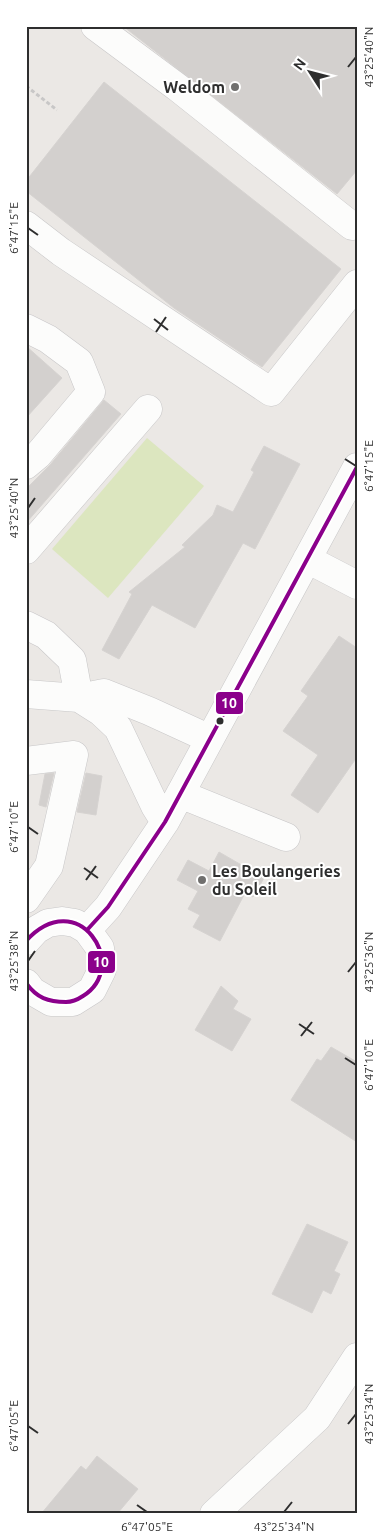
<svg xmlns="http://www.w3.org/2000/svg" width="383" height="1540" viewBox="0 0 383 1540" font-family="Ubuntu,sans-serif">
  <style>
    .pitch { fill: #dce6bf }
    .building { fill: #d3d0ce; stroke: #d6d3d1 }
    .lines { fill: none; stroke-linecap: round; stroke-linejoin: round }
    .minor-casing { stroke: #c8c7c8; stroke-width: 29 }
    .path { stroke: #c8c7c7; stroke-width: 3; stroke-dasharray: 4 2.5; stroke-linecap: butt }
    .minor { stroke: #fcfcfb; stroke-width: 28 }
    .bus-1-casing { stroke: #fff; stroke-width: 8 }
    .bus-1 { stroke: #8b008b; stroke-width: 4 }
    .ticks { fill: none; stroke: #2e2e2e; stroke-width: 2 }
    .poi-dot { fill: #706f6e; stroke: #fff; stroke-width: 2 }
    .bus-dot { fill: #2e2e2e; stroke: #fff; stroke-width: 2 }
    .labels { text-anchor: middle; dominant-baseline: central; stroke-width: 4; stroke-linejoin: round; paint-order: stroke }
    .poi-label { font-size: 16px; font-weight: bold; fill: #2e2e2e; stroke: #fff; text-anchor: end }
    .line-badge { stroke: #fff; stroke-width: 2 }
    .badge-label { font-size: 14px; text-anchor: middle; font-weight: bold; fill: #fff }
    .neatline { fill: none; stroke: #2e2e2e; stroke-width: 2 }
    .ticks-label { font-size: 12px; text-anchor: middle; fill: #2e2e2e }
  </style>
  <rect width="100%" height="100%" fill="#ebe8e5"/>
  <path class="pitch" d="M 147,438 L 204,486 L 108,598 L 52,549 Z"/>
  <path class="building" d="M 123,26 L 357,26 L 357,170 L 337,194 Z
    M 104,82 L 341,269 L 262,367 L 174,308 L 26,191 L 26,181 Z
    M 26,346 L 62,378 L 26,418 Z
    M 104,400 L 121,414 L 26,523 L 26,489 L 50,465 Z
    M 264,446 L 300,464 L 255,549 L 243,543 L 195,628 L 152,605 L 119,659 L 102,650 L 132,594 L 129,592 L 185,547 L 182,545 L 213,515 L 217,505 L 233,512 L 254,472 L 251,470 Z
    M 339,636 L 357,648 L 357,757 L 318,813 L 291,795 L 318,755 L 283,731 L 308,696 L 301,691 Z
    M 54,773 L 46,807 L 39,805 L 45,774 Z
    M 86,773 L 102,776 L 96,815 L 77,812 Z
    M 219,852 L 264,878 L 253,897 L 245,893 L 220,941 L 193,927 L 200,915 L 188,909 L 198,891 L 177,880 L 188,860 L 209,871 Z
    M 221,986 L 238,1001 L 233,1009 L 251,1019 L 232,1051 L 195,1030 Z
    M 331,1047 L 357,1062 L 357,1142 L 291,1100 L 317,1059 L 321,1061 Z
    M 307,1224 L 348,1242 L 334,1271 L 340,1274 L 331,1294 L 323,1290 L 312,1313 L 272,1294 Z
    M 97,1456 L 138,1489 L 117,1514 L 41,1514 L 81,1466 L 86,1470 Z"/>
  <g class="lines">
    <defs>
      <path id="minor" d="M 95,26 L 177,87 L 352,226
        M 26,225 L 61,252 L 271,392 L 357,284
        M 26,328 L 48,339 L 79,362 L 91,392 L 38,455 L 26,465
        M 26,550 L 148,409
        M 307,559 L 357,585
        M 26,625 L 46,635 L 72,660 L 79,698 L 26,694
        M 26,761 L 74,755 L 49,866 L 26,899
        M 180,794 L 286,837
        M 165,822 L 155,806 L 118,728 L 101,712 L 79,698 L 104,693 L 149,711 L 210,739
        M 87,930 L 108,907 L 165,822 L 357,467
        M 26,941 L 36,930 L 48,923 L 62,921 L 75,923 L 87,930 L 100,948 L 102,970 L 92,990 L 73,1002 L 51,1002 L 32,991 L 26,983
        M 214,1514 L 317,1418 L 357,1357"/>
    </defs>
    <use href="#minor" class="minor-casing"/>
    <path class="path" d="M 26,86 L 57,110"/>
    <use href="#minor" class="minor"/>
    <defs>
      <path id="bus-1" d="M 87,930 L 108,907 L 165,822 L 357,467
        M 26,941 C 78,884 131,966 83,996 C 77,1000 73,1002 66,1002 C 48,1002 37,998 26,983"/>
    </defs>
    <use href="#bus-1" class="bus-1-casing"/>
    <use href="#bus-1" class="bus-1"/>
  </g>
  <path class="ticks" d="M 348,67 L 356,57M 28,228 L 38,235M 154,319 L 168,330M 156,332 L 166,317M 345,459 L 356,466M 28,508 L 35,498M 28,827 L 38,834M 84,868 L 98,878M 86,880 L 96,866M 28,961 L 35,951M 348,972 L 356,962M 299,1024 L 314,1034M 301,1036 L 312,1022M 345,1058 L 356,1065M 348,1424 L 356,1414M 28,1426 L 38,1433M 137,1505 L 147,1512M 284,1512 L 292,1502"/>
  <g class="poi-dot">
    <circle cx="235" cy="87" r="5"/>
    <circle cx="202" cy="880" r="5"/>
  </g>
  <circle class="bus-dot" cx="220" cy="721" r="4.5"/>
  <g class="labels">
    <g class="poi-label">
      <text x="225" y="87">Weldom</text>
      <text x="212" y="871" text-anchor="start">Les Boulangeries<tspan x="212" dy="18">du Soleil</tspan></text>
    </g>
  </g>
  <g class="line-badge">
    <rect x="215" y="691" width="29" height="24" rx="5" fill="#8b008b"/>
    <rect x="87" y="950" width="29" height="24" rx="5" fill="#8b008b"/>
  </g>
  <g class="badge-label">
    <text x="229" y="708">10</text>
    <text x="101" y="967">10</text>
  </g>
  <rect width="383" height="1540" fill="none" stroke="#ffffff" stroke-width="55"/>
  <g transform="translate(310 72) rotate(306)" stroke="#ffffff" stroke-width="4" paint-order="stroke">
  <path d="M0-4L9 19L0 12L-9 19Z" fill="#2e2e2e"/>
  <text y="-8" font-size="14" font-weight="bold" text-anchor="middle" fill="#2e2e2e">N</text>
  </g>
  <rect x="28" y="28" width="328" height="1484" class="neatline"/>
  <g class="ticks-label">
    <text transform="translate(369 57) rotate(-90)" y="4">43°25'40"N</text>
    <text transform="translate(14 228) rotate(-90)" y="4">6°47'15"E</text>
    <text transform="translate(369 466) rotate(-90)" y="4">6°47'15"E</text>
    <text transform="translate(14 508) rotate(-90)" y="4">43°25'40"N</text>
    <text transform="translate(14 827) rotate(-90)" y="4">6°47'10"E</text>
    <text transform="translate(14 961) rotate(-90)" y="4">43°25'38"N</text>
    <text transform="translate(369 962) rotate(-90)" y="4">43°25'36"N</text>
    <text transform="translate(369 1065) rotate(-90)" y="4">6°47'10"E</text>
    <text transform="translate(369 1414) rotate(-90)" y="4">43°25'34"N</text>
    <text transform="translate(14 1426) rotate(-90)" y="4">6°47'05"E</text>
    <text x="147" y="1531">6°47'05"E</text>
    <text x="284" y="1531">43°25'34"N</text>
  </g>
</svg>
